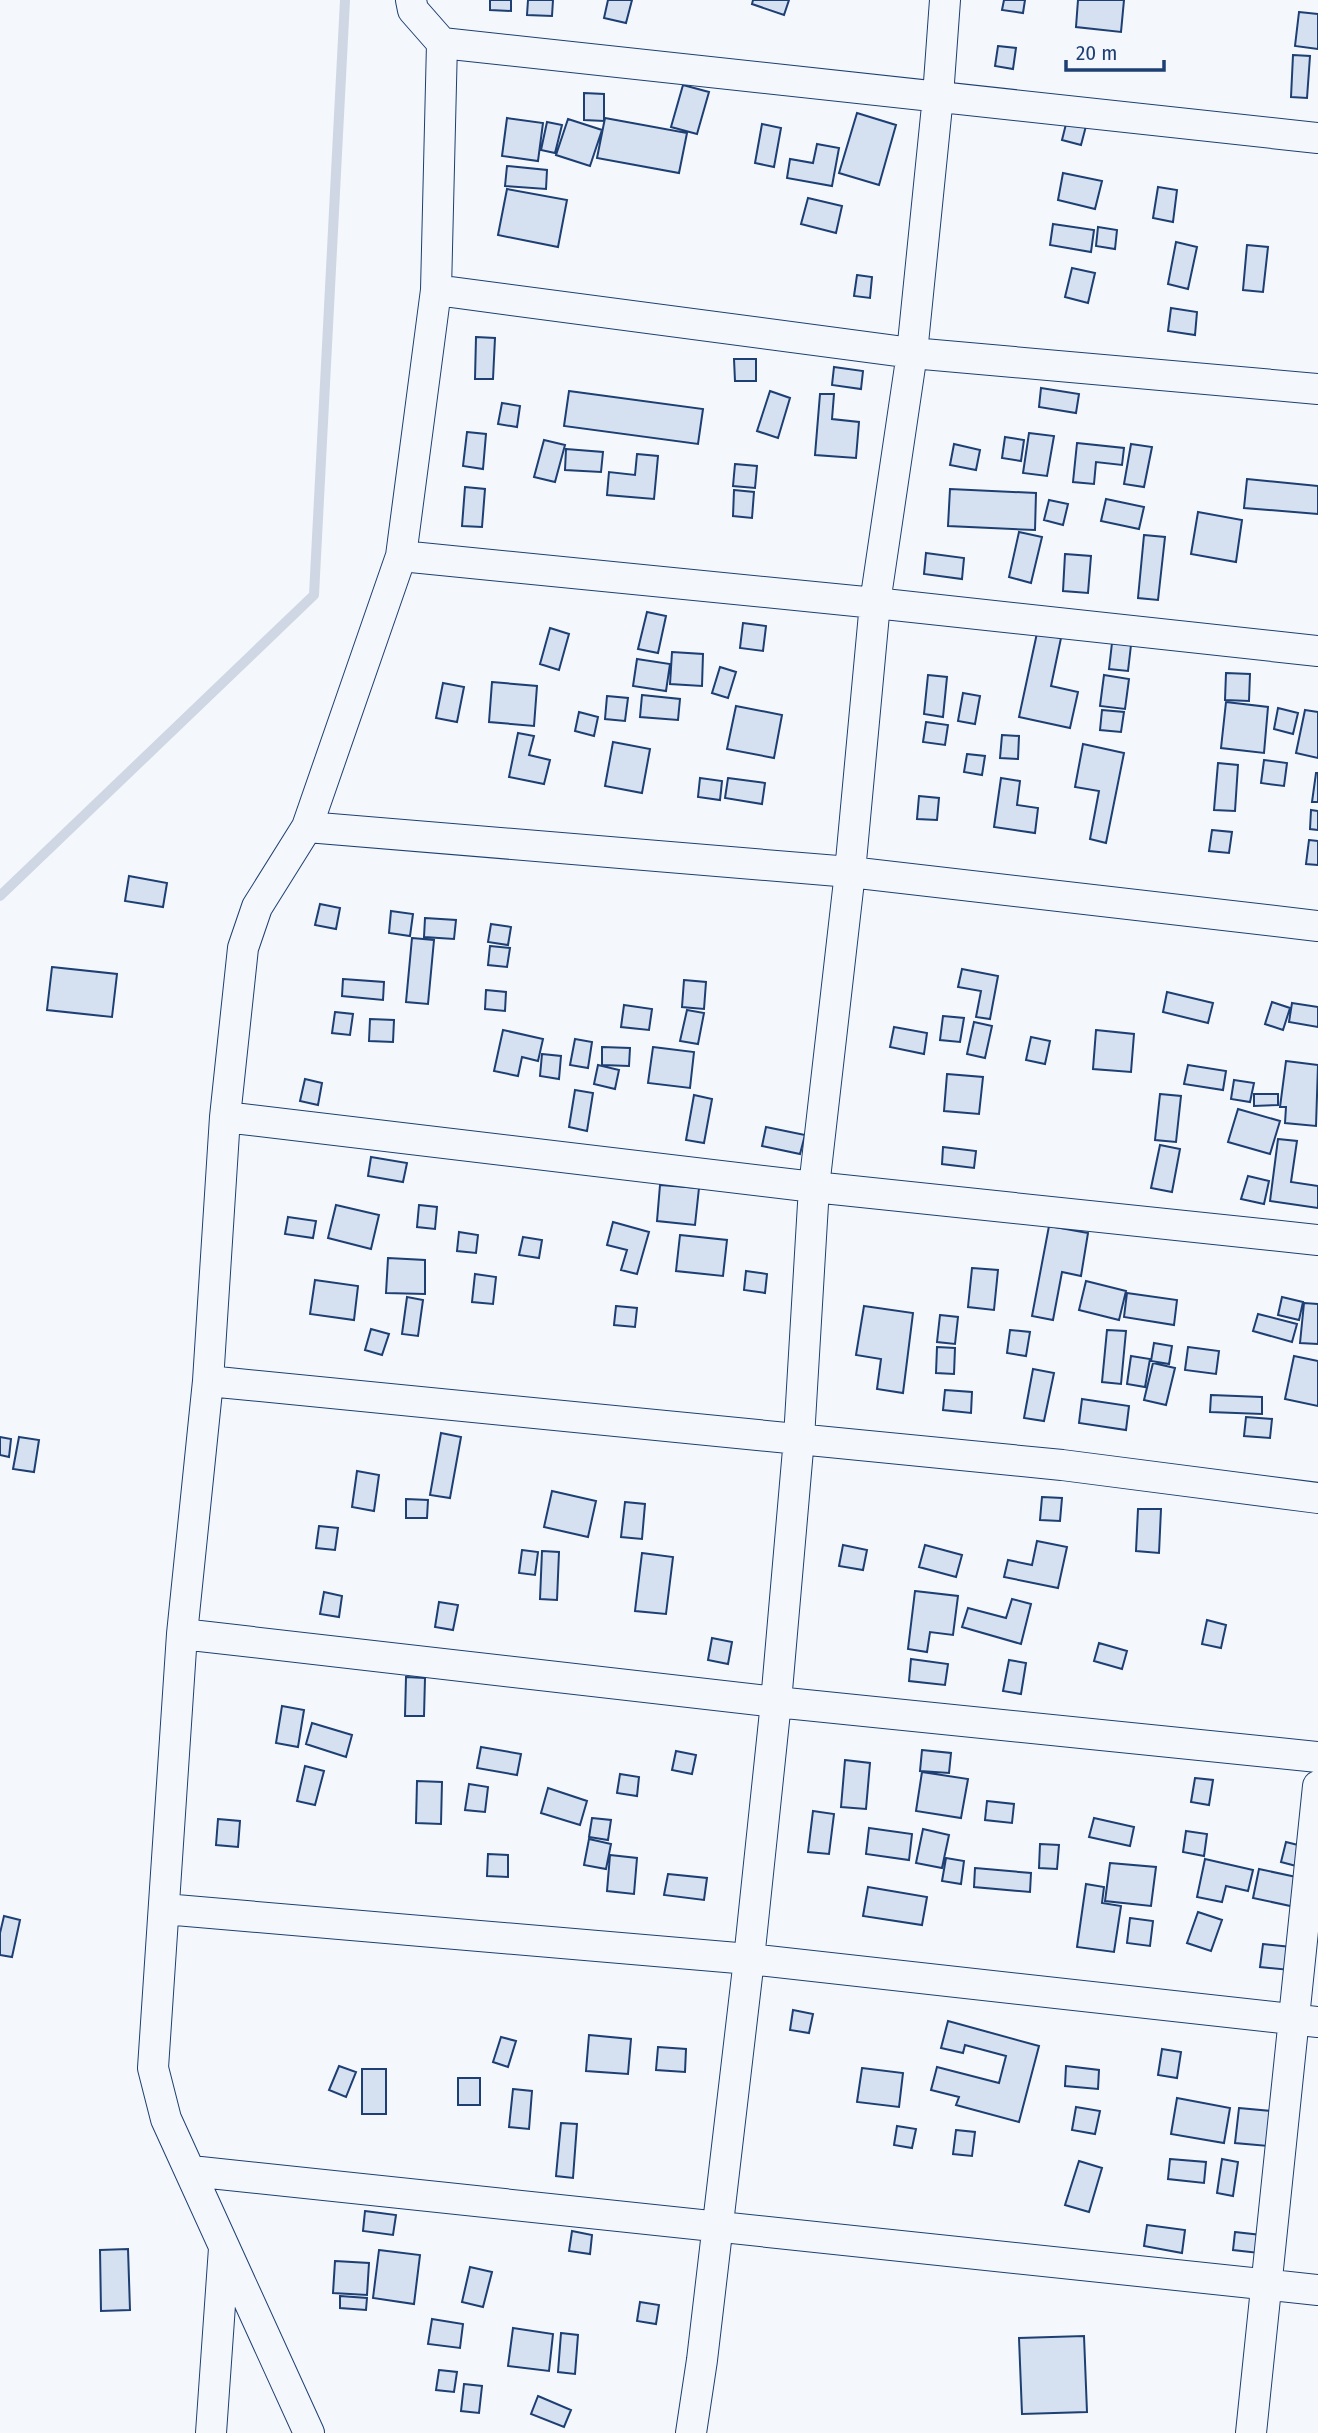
<svg xmlns="http://www.w3.org/2000/svg" width="1318" height="2433" viewBox="0 0 1318 2433" font-family="'Fira Sans Condensed',sans-serif">
  <style>
    .lines { fill: none; stroke-linecap: round; stroke-linejoin: round }
    .stream { stroke: #cfd7e4; stroke-width: 10 }
    .building { fill: #d5e0f0; stroke: #1d3f73; stroke-width: 2 }
    .street-casing { stroke: #1d3f73; stroke-width: 32 }
    .street { stroke: #f4f7fb; stroke-width: 30 }
  </style>
  <rect width="100%" height="100%" fill="#f4f7fb"/>
  <g class="lines">
    <path class="stream" d="M 0,896 L 314,595 L 345,0"/>
  </g>
  <path class="building" d="M 490,0 L 511,0 L 511,11 L 490,10 Z
    M 528,0 L 553,0 L 552,16 L 527,15 Z
    M 608,0 L 632,0 L 626,23 L 604,18 Z
    M 753,0 L 789,0 L 784,15 L 752,4 Z
    M 1004,0 L 1025,0 L 1023,13 L 1002,10 Z
    M 1078,0 L 1124,0 L 1121,32 L 1076,27 Z
    M 1299,12 L 1318,14 L 1318,49 L 1295,46 Z
    M 998,46 L 1016,48 L 1013,69 L 995,66 Z
    M 1293,55 L 1310,56 L 1307,98 L 1291,97 Z
    M 683,85 L 709,92 L 697,134 L 671,127 Z
    M 584,93 L 604,94 L 604,121 L 584,120 Z
    M 857,113 L 896,125 L 879,185 L 839,173 Z
    M 507,118 L 543,123 L 538,161 L 502,156 Z
    M 605,118 L 687,133 L 679,173 L 597,158 Z
    M 568,119 L 602,130 L 590,166 L 556,155 Z
    M 1067,120 L 1086,126 L 1081,145 L 1062,140 Z
    M 547,122 L 562,125 L 555,153 L 541,150 Z
    M 762,124 L 781,128 L 774,167 L 755,163 Z
    M 817,144 L 839,148 L 832,186 L 787,178 L 790,159 L 813,163 Z
    M 507,166 L 547,170 L 546,189 L 505,186 Z
    M 1063,173 L 1102,181 L 1095,209 L 1058,200 Z
    M 1158,187 L 1177,190 L 1173,222 L 1153,218 Z
    M 507,189 L 567,200 L 558,247 L 498,235 Z
    M 808,198 L 842,206 L 836,233 L 801,224 Z
    M 1053,224 L 1094,230 L 1091,252 L 1050,245 Z
    M 1098,227 L 1117,230 L 1115,249 L 1096,246 Z
    M 1176,242 L 1197,247 L 1188,289 L 1168,284 Z
    M 1247,245 L 1268,247 L 1263,292 L 1243,290 Z
    M 1072,268 L 1095,273 L 1088,303 L 1065,297 Z
    M 857,275 L 872,277 L 870,298 L 854,296 Z
    M 1171,308 L 1197,312 L 1195,335 L 1168,331 Z
    M 476,337 L 495,338 L 493,379 L 475,379 Z
    M 734,359 L 756,359 L 756,381 L 735,381 Z
    M 834,367 L 863,371 L 861,389 L 832,385 Z
    M 1041,388 L 1079,394 L 1076,413 L 1039,407 Z
    M 569,391 L 703,409 L 698,444 L 564,426 Z
    M 770,391 L 790,398 L 778,438 L 757,431 Z
    M 820,394 L 834,394 L 832,419 L 859,422 L 856,458 L 815,455 Z
    M 502,403 L 520,406 L 517,427 L 498,424 Z
    M 467,432 L 486,434 L 483,469 L 463,466 Z
    M 1029,433 L 1054,436 L 1047,476 L 1023,473 Z
    M 1005,437 L 1024,440 L 1021,461 L 1002,458 Z
    M 544,440 L 565,445 L 555,482 L 534,477 Z
    M 1077,443 L 1124,448 L 1122,465 L 1096,462 L 1094,484 L 1073,482 Z
    M 954,444 L 980,450 L 976,470 L 950,465 Z
    M 1131,444 L 1152,447 L 1144,487 L 1124,484 Z
    M 566,449 L 603,452 L 601,472 L 565,470 Z
    M 637,454 L 658,456 L 654,499 L 607,495 L 609,472 L 635,475 Z
    M 735,464 L 757,466 L 755,488 L 733,486 Z
    M 1247,479 L 1318,486 L 1318,514 L 1244,508 Z
    M 465,487 L 485,489 L 482,527 L 462,526 Z
    M 950,489 L 1036,493 L 1035,530 L 948,526 Z
    M 734,490 L 754,492 L 752,518 L 733,516 Z
    M 1106,499 L 1144,507 L 1139,529 L 1101,521 Z
    M 1049,500 L 1068,504 L 1063,525 L 1044,520 Z
    M 1198,512 L 1242,520 L 1236,562 L 1191,554 Z
    M 1019,532 L 1042,537 L 1031,583 L 1009,577 Z
    M 1144,535 L 1165,537 L 1158,600 L 1138,598 Z
    M 926,553 L 964,558 L 962,579 L 924,574 Z
    M 1065,554 L 1091,556 L 1088,593 L 1063,591 Z
    M 647,612 L 666,616 L 658,653 L 638,649 Z
    M 743,623 L 766,626 L 763,651 L 740,648 Z
    M 550,628 L 569,634 L 559,670 L 540,664 Z
    M 1037,633 L 1061,638 L 1051,686 L 1078,692 L 1070,728 L 1019,717 Z
    M 1112,643 L 1131,645 L 1128,671 L 1109,669 Z
    M 672,652 L 703,654 L 702,686 L 670,684 Z
    M 637,659 L 670,664 L 666,691 L 633,686 Z
    M 720,667 L 736,672 L 728,698 L 712,693 Z
    M 1226,673 L 1250,674 L 1249,701 L 1225,700 Z
    M 928,675 L 947,677 L 943,717 L 924,714 Z
    M 1104,675 L 1129,679 L 1125,709 L 1100,706 Z
    M 492,682 L 537,686 L 534,726 L 489,722 Z
    M 443,683 L 464,687 L 457,722 L 436,718 Z
    M 963,693 L 980,696 L 975,724 L 958,721 Z
    M 642,695 L 680,699 L 678,720 L 640,717 Z
    M 607,696 L 628,698 L 625,721 L 605,719 Z
    M 1226,702 L 1268,707 L 1264,753 L 1221,748 Z
    M 736,706 L 782,715 L 774,758 L 727,749 Z
    M 1278,708 L 1298,713 L 1293,734 L 1274,729 Z
    M 1102,710 L 1124,712 L 1121,732 L 1100,730 Z
    M 1305,710 L 1318,712 L 1318,758 L 1296,753 Z
    M 579,712 L 598,717 L 594,736 L 575,731 Z
    M 926,722 L 948,725 L 945,745 L 923,742 Z
    M 518,733 L 534,736 L 529,755 L 550,760 L 544,784 L 509,777 Z
    M 1002,735 L 1019,736 L 1018,759 L 1000,758 Z
    M 613,742 L 650,749 L 642,793 L 605,786 Z
    M 1083,744 L 1124,753 L 1106,843 L 1090,839 L 1099,791 L 1075,787 Z
    M 967,754 L 985,756 L 982,775 L 964,772 Z
    M 1264,760 L 1287,763 L 1284,786 L 1261,783 Z
    M 1218,763 L 1238,765 L 1235,811 L 1214,810 Z
    M 1316,773 L 1318,773 L 1318,802 L 1312,802 Z
    M 700,778 L 722,781 L 720,800 L 698,797 Z
    M 728,778 L 765,783 L 762,804 L 725,798 Z
    M 1001,778 L 1020,781 L 1017,805 L 1038,808 L 1035,833 L 994,827 Z
    M 919,796 L 939,798 L 937,820 L 917,819 Z
    M 1311,810 L 1318,811 L 1318,830 L 1310,829 Z
    M 1212,830 L 1232,832 L 1229,853 L 1209,851 Z
    M 1309,840 L 1318,841 L 1318,865 L 1306,864 Z
    M 129,876 L 167,883 L 163,907 L 125,901 Z
    M 320,904 L 340,908 L 336,929 L 315,925 Z
    M 391,911 L 413,914 L 410,936 L 389,933 Z
    M 425,918 L 456,920 L 454,939 L 424,937 Z
    M 491,924 L 511,927 L 508,945 L 488,942 Z
    M 412,938 L 434,940 L 428,1004 L 406,1002 Z
    M 490,946 L 510,948 L 507,967 L 488,965 Z
    M 52,967 L 117,974 L 112,1017 L 47,1010 Z
    M 962,969 L 998,976 L 990,1019 L 976,1017 L 981,991 L 958,987 Z
    M 343,979 L 384,982 L 383,1000 L 342,996 Z
    M 684,980 L 706,982 L 704,1009 L 682,1007 Z
    M 486,990 L 506,992 L 505,1011 L 485,1009 Z
    M 1167,992 L 1213,1003 L 1208,1023 L 1163,1012 Z
    M 1272,1002 L 1290,1008 L 1283,1030 L 1265,1024 Z
    M 1292,1003 L 1318,1007 L 1318,1027 L 1289,1022 Z
    M 624,1005 L 652,1009 L 649,1030 L 621,1027 Z
    M 687,1010 L 704,1013 L 698,1044 L 680,1041 Z
    M 335,1012 L 353,1014 L 350,1035 L 332,1033 Z
    M 943,1016 L 964,1018 L 960,1042 L 940,1040 Z
    M 370,1019 L 394,1020 L 393,1042 L 369,1041 Z
    M 974,1022 L 992,1026 L 985,1058 L 967,1054 Z
    M 894,1027 L 927,1033 L 924,1054 L 890,1047 Z
    M 503,1030 L 543,1039 L 538,1061 L 522,1057 L 518,1076 L 494,1071 Z
    M 1096,1030 L 1134,1034 L 1131,1072 L 1093,1069 Z
    M 1031,1037 L 1050,1041 L 1045,1064 L 1026,1060 Z
    M 575,1039 L 592,1042 L 588,1068 L 570,1065 Z
    M 602,1047 L 630,1048 L 629,1066 L 602,1065 Z
    M 653,1047 L 694,1052 L 690,1088 L 648,1083 Z
    M 542,1054 L 561,1056 L 559,1079 L 540,1076 Z
    M 1286,1061 L 1318,1065 L 1316,1126 L 1285,1123 L 1286,1107 L 1280,1107 Z
    M 598,1065 L 619,1070 L 615,1089 L 594,1084 Z
    M 1188,1065 L 1226,1071 L 1223,1090 L 1184,1084 Z
    M 947,1074 L 983,1077 L 979,1114 L 944,1111 Z
    M 305,1079 L 322,1083 L 318,1105 L 300,1101 Z
    M 1234,1080 L 1254,1083 L 1250,1102 L 1231,1099 Z
    M 575,1090 L 593,1093 L 587,1131 L 569,1127 Z
    M 1160,1094 L 1181,1096 L 1176,1142 L 1155,1140 Z
    M 1254,1094 L 1278,1094 L 1278,1105 L 1254,1106 Z
    M 694,1095 L 712,1099 L 704,1143 L 686,1140 Z
    M 1238,1109 L 1280,1121 L 1270,1154 L 1228,1142 Z
    M 766,1127 L 805,1135 L 800,1154 L 762,1146 Z
    M 1278,1139 L 1297,1141 L 1291,1182 L 1318,1186 L 1318,1208 L 1270,1201 Z
    M 1160,1145 L 1180,1149 L 1172,1192 L 1151,1188 Z
    M 943,1147 L 976,1151 L 974,1168 L 942,1164 Z
    M 371,1157 L 407,1163 L 403,1182 L 368,1176 Z
    M 1248,1176 L 1269,1181 L 1264,1204 L 1241,1199 Z
    M 660,1185 L 699,1188 L 695,1225 L 657,1221 Z
    M 336,1205 L 379,1215 L 371,1249 L 328,1238 Z
    M 419,1205 L 437,1207 L 435,1229 L 417,1227 Z
    M 288,1217 L 316,1221 L 313,1238 L 285,1234 Z
    M 613,1222 L 649,1232 L 637,1274 L 621,1270 L 627,1250 L 607,1245 Z
    M 1049,1226 L 1088,1233 L 1081,1276 L 1062,1272 L 1053,1320 L 1032,1316 Z
    M 459,1232 L 478,1235 L 476,1253 L 457,1251 Z
    M 680,1235 L 727,1240 L 723,1276 L 676,1271 Z
    M 523,1237 L 542,1240 L 539,1258 L 519,1255 Z
    M 388,1258 L 425,1260 L 425,1294 L 386,1293 Z
    M 972,1268 L 998,1270 L 994,1310 L 968,1307 Z
    M 746,1271 L 767,1274 L 765,1293 L 744,1290 Z
    M 475,1274 L 496,1277 L 493,1304 L 472,1302 Z
    M 315,1280 L 358,1286 L 354,1320 L 310,1314 Z
    M 1086,1281 L 1126,1291 L 1119,1320 L 1079,1310 Z
    M 1127,1293 L 1177,1300 L 1174,1325 L 1124,1317 Z
    M 407,1297 L 423,1300 L 418,1336 L 402,1334 Z
    M 1282,1297 L 1303,1302 L 1299,1320 L 1278,1315 Z
    M 1304,1303 L 1318,1304 L 1318,1344 L 1300,1343 Z
    M 616,1306 L 637,1308 L 635,1327 L 614,1325 Z
    M 864,1306 L 913,1313 L 903,1393 L 877,1389 L 881,1359 L 856,1355 Z
    M 1258,1314 L 1297,1324 L 1292,1342 L 1253,1331 Z
    M 940,1315 L 958,1317 L 955,1344 L 937,1342 Z
    M 371,1329 L 389,1334 L 382,1355 L 365,1350 Z
    M 1010,1330 L 1030,1332 L 1026,1356 L 1007,1353 Z
    M 1107,1330 L 1126,1331 L 1121,1384 L 1102,1382 Z
    M 1154,1343 L 1172,1346 L 1169,1364 L 1151,1361 Z
    M 937,1347 L 955,1348 L 954,1374 L 936,1373 Z
    M 1188,1347 L 1219,1351 L 1216,1374 L 1185,1370 Z
    M 1131,1356 L 1150,1359 L 1145,1387 L 1127,1384 Z
    M 1294,1356 L 1318,1361 L 1318,1406 L 1285,1399 Z
    M 1153,1363 L 1175,1368 L 1166,1405 L 1144,1400 Z
    M 1033,1369 L 1054,1373 L 1044,1421 L 1024,1418 Z
    M 945,1390 L 972,1392 L 971,1413 L 943,1410 Z
    M 1211,1395 L 1262,1397 L 1262,1414 L 1210,1412 Z
    M 1082,1399 L 1129,1406 L 1126,1430 L 1079,1423 Z
    M 1246,1417 L 1272,1419 L 1270,1438 L 1244,1436 Z
    M 441,1433 L 461,1437 L 450,1498 L 430,1495 Z
    M 0,1437 L 11,1439 L 9,1457 L 0,1455 Z
    M 19,1437 L 39,1440 L 34,1472 L 13,1469 Z
    M 357,1471 L 379,1475 L 374,1511 L 352,1507 Z
    M 552,1491 L 596,1501 L 588,1537 L 544,1527 Z
    M 1042,1497 L 1062,1498 L 1060,1521 L 1040,1520 Z
    M 406,1499 L 428,1500 L 427,1518 L 406,1518 Z
    M 625,1502 L 645,1504 L 642,1539 L 621,1537 Z
    M 1138,1509 L 1161,1509 L 1159,1553 L 1136,1551 Z
    M 319,1526 L 338,1528 L 335,1550 L 316,1548 Z
    M 1037,1541 L 1067,1547 L 1058,1588 L 1004,1577 L 1008,1560 L 1032,1565 Z
    M 843,1545 L 867,1550 L 863,1570 L 839,1566 Z
    M 925,1545 L 962,1555 L 956,1577 L 919,1567 Z
    M 522,1550 L 538,1552 L 535,1575 L 519,1573 Z
    M 542,1551 L 559,1552 L 557,1600 L 540,1599 Z
    M 642,1553 L 673,1557 L 666,1614 L 635,1611 Z
    M 915,1591 L 958,1596 L 953,1635 L 930,1632 L 927,1652 L 908,1649 Z
    M 324,1592 L 342,1596 L 339,1617 L 320,1614 Z
    M 1012,1599 L 1031,1604 L 1021,1644 L 962,1627 L 968,1608 L 1006,1618 Z
    M 439,1602 L 458,1605 L 453,1630 L 435,1627 Z
    M 1207,1620 L 1226,1625 L 1221,1648 L 1202,1644 Z
    M 712,1638 L 732,1642 L 728,1664 L 708,1660 Z
    M 1099,1643 L 1127,1651 L 1122,1669 L 1094,1661 Z
    M 911,1659 L 948,1664 L 945,1685 L 909,1681 Z
    M 1009,1660 L 1026,1663 L 1021,1694 L 1003,1691 Z
    M 406,1677 L 425,1678 L 424,1716 L 405,1716 Z
    M 282,1706 L 304,1710 L 298,1747 L 276,1743 Z
    M 312,1723 L 352,1735 L 346,1757 L 306,1744 Z
    M 481,1747 L 521,1754 L 517,1775 L 477,1768 Z
    M 922,1750 L 951,1753 L 949,1773 L 920,1771 Z
    M 676,1751 L 696,1755 L 692,1774 L 672,1770 Z
    M 845,1760 L 870,1763 L 866,1809 L 841,1807 Z
    M 305,1766 L 324,1771 L 315,1805 L 297,1801 Z
    M 922,1772 L 968,1779 L 961,1818 L 916,1811 Z
    M 620,1774 L 639,1777 L 637,1796 L 617,1793 Z
    M 1195,1778 L 1213,1780 L 1209,1805 L 1191,1802 Z
    M 417,1781 L 442,1782 L 441,1824 L 416,1823 Z
    M 469,1784 L 488,1787 L 485,1812 L 465,1810 Z
    M 548,1788 L 587,1801 L 580,1825 L 541,1813 Z
    M 987,1801 L 1014,1804 L 1012,1823 L 985,1820 Z
    M 813,1811 L 834,1814 L 829,1854 L 808,1852 Z
    M 592,1818 L 611,1820 L 608,1840 L 589,1837 Z
    M 1094,1818 L 1134,1827 L 1130,1846 L 1089,1837 Z
    M 218,1819 L 240,1821 L 238,1847 L 216,1845 Z
    M 869,1828 L 912,1834 L 909,1860 L 866,1854 Z
    M 923,1829 L 949,1835 L 942,1868 L 916,1863 Z
    M 1186,1831 L 1207,1834 L 1204,1856 L 1183,1852 Z
    M 589,1839 L 611,1844 L 606,1869 L 584,1865 Z
    M 1286,1842 L 1306,1847 L 1300,1867 L 1281,1862 Z
    M 1040,1844 L 1059,1845 L 1057,1869 L 1039,1868 Z
    M 488,1854 L 508,1855 L 508,1877 L 487,1876 Z
    M 610,1855 L 637,1858 L 634,1894 L 607,1891 Z
    M 946,1858 L 964,1861 L 961,1884 L 942,1881 Z
    M 1205,1859 L 1253,1870 L 1248,1891 L 1226,1886 L 1222,1902 L 1197,1897 Z
    M 1110,1863 L 1156,1867 L 1151,1906 L 1105,1901 Z
    M 975,1868 L 1031,1873 L 1030,1892 L 974,1887 Z
    M 1259,1869 L 1301,1878 L 1295,1907 L 1253,1898 Z
    M 668,1874 L 707,1878 L 704,1900 L 664,1895 Z
    M 1086,1884 L 1104,1887 L 1102,1903 L 1121,1906 L 1114,1952 L 1077,1947 Z
    M 868,1887 L 927,1897 L 922,1925 L 863,1916 Z
    M 1198,1912 L 1222,1920 L 1211,1951 L 1187,1943 Z
    M 4,1916 L 20,1920 L 12,1957 L 0,1955 L 0,1933 Z
    M 1130,1918 L 1153,1921 L 1150,1946 L 1127,1943 Z
    M 1263,1944 L 1291,1947 L 1290,1970 L 1260,1967 Z
    M 793,2010 L 813,2014 L 809,2033 L 790,2030 Z
    M 948,2021 L 1039,2046 L 1019,2122 L 956,2105 L 959,2097 L 931,2090 L 937,2067 L 999,2083 L 1006,2056 L 965,2045 L 963,2053 L 941,2048 Z
    M 589,2035 L 631,2039 L 628,2074 L 586,2071 Z
    M 501,2037 L 516,2041 L 508,2067 L 493,2062 Z
    M 658,2047 L 686,2049 L 685,2072 L 656,2070 Z
    M 1162,2049 L 1181,2052 L 1177,2078 L 1158,2075 Z
    M 339,2066 L 356,2072 L 346,2097 L 329,2090 Z
    M 1066,2066 L 1099,2070 L 1098,2089 L 1065,2086 Z
    M 862,2068 L 903,2073 L 899,2107 L 857,2102 Z
    M 362,2069 L 386,2069 L 386,2114 L 362,2114 Z
    M 458,2078 L 480,2078 L 480,2105 L 458,2105 Z
    M 513,2089 L 532,2091 L 529,2129 L 509,2127 Z
    M 1177,2098 L 1230,2108 L 1224,2143 L 1171,2134 Z
    M 1076,2107 L 1100,2111 L 1095,2134 L 1072,2130 Z
    M 1239,2108 L 1271,2111 L 1268,2146 L 1235,2143 Z
    M 561,2123 L 577,2124 L 573,2178 L 556,2176 Z
    M 897,2126 L 916,2129 L 912,2148 L 894,2145 Z
    M 956,2130 L 975,2132 L 972,2156 L 953,2154 Z
    M 1170,2159 L 1206,2162 L 1204,2183 L 1168,2179 Z
    M 1222,2159 L 1238,2162 L 1233,2196 L 1217,2193 Z
    M 1079,2161 L 1102,2168 L 1089,2212 L 1065,2205 Z
    M 365,2211 L 396,2215 L 393,2235 L 363,2231 Z
    M 1147,2225 L 1185,2230 L 1182,2253 L 1144,2246 Z
    M 572,2231 L 592,2235 L 590,2254 L 569,2251 Z
    M 1235,2232 L 1261,2235 L 1259,2253 L 1233,2250 Z
    M 128,2249 L 130,2310 L 101,2311 L 100,2250 Z
    M 379,2250 L 420,2255 L 414,2304 L 373,2298 Z
    M 335,2261 L 369,2263 L 367,2295 L 333,2293 Z
    M 470,2267 L 492,2272 L 483,2307 L 462,2302 Z
    M 340,2296 L 367,2298 L 366,2310 L 340,2308 Z
    M 640,2302 L 659,2305 L 656,2324 L 637,2321 Z
    M 432,2319 L 463,2324 L 460,2348 L 428,2344 Z
    M 513,2328 L 553,2334 L 549,2371 L 508,2366 Z
    M 561,2333 L 578,2335 L 575,2374 L 558,2372 Z
    M 1084,2336 L 1087,2412 L 1022,2414 L 1019,2338 Z
    M 439,2370 L 457,2372 L 454,2392 L 436,2390 Z
    M 464,2384 L 482,2386 L 479,2413 L 461,2411 Z
    M 538,2396 L 571,2410 L 564,2427 L 531,2414 Z"/>
  <g class="lines">
    <defs>
      <path id="street" d="M 442,43 L 1318,138
        M 436,290 L 912,353 L 1318,389
        M 401,556 L 875,603 L 1318,651
        M 307,827 L 850,872 L 1318,926
        M 225,1117 L 814,1187 L 1318,1240
        M 208,1381 L 1062,1465 L 1318,1498
        M 182,1634 L 776,1702 L 1318,1757
        M 164,1909 L 749,1959 L 1318,2022
        M 191,2171 L 1318,2290
        M 211,2433 L 224,2248
        M 309,2433 L 166,2119 L 153,2068 L 182,1634 L 208,1381 L 225,1117 L 243,948 L 257,907 L 307,827 L 401,556 L 436,290 L 442,43 L 413,10 L 411,0
        M 691,2433 L 702,2360 L 749,1959 L 776,1702 L 799,1438 L 814,1187 L 850,872 L 875,603 L 912,353 L 938,96 L 945,0
        M 1251,2433 L 1318,1786"/>
    </defs>
    <use href="#street" class="street-casing"/>
    <use href="#street" class="street"/>
  </g>
  <path d="M1066 60v10h98v-10" fill="none" stroke="#1d3f73" stroke-width="3.5"/>
  <text x="1076" y="60" font-size="21" fill="#1d3f73" stroke="#f4f7fb" stroke-width="5" paint-order="stroke">20 m</text>
</svg>
